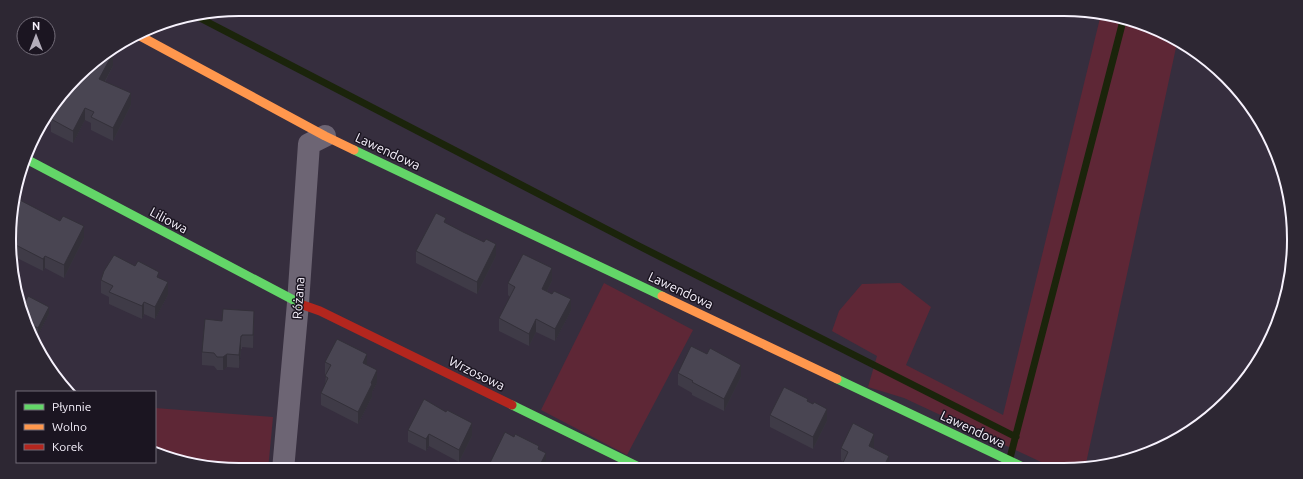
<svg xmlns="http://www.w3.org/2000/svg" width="1303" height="479" viewBox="0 0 1303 479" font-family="Ubuntu,sans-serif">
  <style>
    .green { fill: #5e2736 }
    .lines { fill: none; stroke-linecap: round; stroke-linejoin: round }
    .stream { stroke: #1b240b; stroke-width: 7 }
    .street { stroke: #6d6574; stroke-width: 22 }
    .fast { stroke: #63d668; stroke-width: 9 }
    .slow { stroke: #ff974d; stroke-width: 9 }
    .jam { stroke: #b3261e; stroke-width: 9 }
    .wall { fill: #3f3b47 }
    .shaded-wall { fill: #333039 }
    .building { fill: #494552; stroke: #333039 }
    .labels { text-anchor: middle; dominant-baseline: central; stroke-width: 3; stroke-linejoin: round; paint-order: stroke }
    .street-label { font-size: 13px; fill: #f7f2fd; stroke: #1b1521 }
    .rim { fill: none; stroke: #f7f2fd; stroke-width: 2 }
  </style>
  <rect width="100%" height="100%" fill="#362e3e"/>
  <path class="green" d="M 1101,14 L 1123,17 L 1177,43 L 1085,468 L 1054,468 L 904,398 L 868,387 L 877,356 L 832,331 L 839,311 L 862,284 L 900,283 L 931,307 L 906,365 L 1003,415 Z
    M 604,283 L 693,330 L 627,455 L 541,410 Z
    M 155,408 L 273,417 L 268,470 L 239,470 L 180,462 L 155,450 Z"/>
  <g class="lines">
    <path class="stream" d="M 196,16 L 637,245 L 1016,437
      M 1010,458 L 1124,17"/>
    <path class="street" d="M 283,470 L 298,303 L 309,144 L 325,136"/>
    <path class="fast" d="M 354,150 L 662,296
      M 28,160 L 303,305
      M 837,379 L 1025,468
      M 512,405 L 643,469"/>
    <path class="slow" d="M 140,36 L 325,136 L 354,150
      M 662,296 L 837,379"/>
    <path class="jam" d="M 303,305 L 320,311 L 512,405"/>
  </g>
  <path class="wall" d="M 88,66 L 113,66 L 105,82 L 131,105 L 113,141 L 91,130 L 91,123 L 85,120 L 73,143 L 51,132 L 51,119 L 74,85 L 74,83 Z
    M 11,209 L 84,238 L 64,278 L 45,268 L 43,271 L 13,256 Z
    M 446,223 L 496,256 L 477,294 L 416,263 L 416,251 Z
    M 159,278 L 168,295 L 155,319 L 144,314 L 142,319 L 109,304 L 109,297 L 101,293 L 101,280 Z
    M 552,281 L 547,291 L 571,311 L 555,341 L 536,332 L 529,346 L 499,331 L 499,318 L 510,297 L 508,295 L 508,283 Z
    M 23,307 L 49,314 L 38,335 L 33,332 Z
    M 254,324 L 253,348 L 242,347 L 242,349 L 241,349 L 239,368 L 227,367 L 223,370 L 217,370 L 214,366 L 202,365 L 202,352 Z
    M 325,362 L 367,365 L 377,383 L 372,392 L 372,397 L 358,424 L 321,405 L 321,393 L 325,385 L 326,375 L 325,375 Z
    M 678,373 L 741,377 L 724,411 L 692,395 L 692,393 L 678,385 Z
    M 808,402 L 827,421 L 813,449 L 770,427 L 770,415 Z
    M 408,430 L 472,436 L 459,462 L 429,446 L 426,451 L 408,442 Z
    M 874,447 L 873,449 L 889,468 L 843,462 L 841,460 L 841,448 Z"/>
  <path class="shaded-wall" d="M 113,53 L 113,66 L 99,92 L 99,79 Z
    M 131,93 L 131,105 L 113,141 L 113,128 Z
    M 85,108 L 85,120 L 73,143 L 73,131 Z
    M 84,226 L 84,238 L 64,278 L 64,265 Z
    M 496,244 L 496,256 L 477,294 L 477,282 Z
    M 45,256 L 45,268 L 43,271 L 43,259 Z
    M 552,268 L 552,281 L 542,301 L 542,289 Z
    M 168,282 L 168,295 L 155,319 L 155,307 Z
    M 571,299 L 571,311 L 555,341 L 555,329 Z
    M 144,302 L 144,314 L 142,319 L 142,306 Z
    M 49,307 L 49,314 L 38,335 L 38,328 Z
    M 254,311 L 254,324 L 253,348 L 253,335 Z
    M 536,319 L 536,332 L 529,346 L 529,334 Z
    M 241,336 L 241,349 L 239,368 L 239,355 Z
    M 227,354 L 227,367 L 223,370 L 223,357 Z
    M 367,354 L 367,367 L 363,363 Z
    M 741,365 L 741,377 L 724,411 L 724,399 Z
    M 377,370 L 377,383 L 372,392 L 372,397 L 358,424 L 358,412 Z
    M 827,409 L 827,421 L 813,449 L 813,437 Z
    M 472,423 L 472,436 L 459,462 L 459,450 Z
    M 429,434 L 429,446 L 426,451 L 426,439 Z
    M 874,434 L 874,447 L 869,459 L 869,446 Z
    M 546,453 L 546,465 L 544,469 L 538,469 Z
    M 889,456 L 889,468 L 883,468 Z"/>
  <path class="building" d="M 111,53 L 113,53 L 99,79 L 131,93 L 113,128 L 91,117 L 94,112 L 85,108 L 73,131 L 51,119 L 63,96 L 73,84 L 74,85 L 76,80 L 88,66 Z
    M 16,198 L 60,221 L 63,216 L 84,226 L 64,265 L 45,256 L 43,259 L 12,243 L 11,209 Z
    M 436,213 L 446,218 L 444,222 L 463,232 L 484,242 L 486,239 L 496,244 L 477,282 L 416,251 Z
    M 523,254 L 552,268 L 542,289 L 552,294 L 554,291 L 571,299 L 555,329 L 536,319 L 529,334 L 499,318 L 515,287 L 508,283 Z
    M 114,255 L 135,266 L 138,261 L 159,272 L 157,277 L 168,282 L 155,307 L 144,302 L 142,306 L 109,292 L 113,286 L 101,280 L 104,271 Z
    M 28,296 L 49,307 L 38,328 L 30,324 L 23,307 Z
    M 223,309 L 254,311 L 253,335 L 242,335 L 242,336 L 241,336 L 239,355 L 227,354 L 223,357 L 217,357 L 214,353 L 202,352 L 205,319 L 222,321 Z
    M 337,339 L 367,354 L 363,363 L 377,370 L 371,383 L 372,384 L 358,412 L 321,393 L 328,378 L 325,376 L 331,365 L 325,362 Z
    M 691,346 L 707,354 L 710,348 L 741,365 L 724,399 L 692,382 L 693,381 L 678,373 Z
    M 784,387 L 808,399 L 807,401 L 813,404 L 814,402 L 827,409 L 813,437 L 770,415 Z
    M 424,399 L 446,412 L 447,410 L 472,423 L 459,450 L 429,434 L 426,439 L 408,430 Z
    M 853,423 L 874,434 L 869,446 L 889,456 L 883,468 L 840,469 L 848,452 L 841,448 Z
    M 505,432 L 514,437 L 515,434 L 539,446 L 538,449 L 546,453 L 538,469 L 487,469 Z"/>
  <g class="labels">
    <g class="street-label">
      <text transform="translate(388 151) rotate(25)">Lawendowa</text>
      <text transform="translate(169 220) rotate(28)">Liliowa</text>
      <text transform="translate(681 290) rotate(25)">Lawendowa</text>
      <text transform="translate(298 298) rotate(-86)">Różana</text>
      <text transform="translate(477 373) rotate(26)">Wrzosowa</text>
      <text transform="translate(973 429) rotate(25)">Lawendowa</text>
    </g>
  </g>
  <path d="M0 0H1303V479H0ZM239 16H1064A223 223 0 0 1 1287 239V240A223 223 0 0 1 1064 463H239A223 223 0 0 1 16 240V239A223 223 0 0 1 239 16Z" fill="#2d2733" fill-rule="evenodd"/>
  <path class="rim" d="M239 16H1064A223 223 0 0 1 1287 239V240A223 223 0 0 1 1064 463H239A223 223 0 0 1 16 240V239A223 223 0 0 1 239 16Z"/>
  <rect x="16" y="391" width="140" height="72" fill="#1b1521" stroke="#736d79"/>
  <rect x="24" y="404" width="20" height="6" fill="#63d668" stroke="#736d79"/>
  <text x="52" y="411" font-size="12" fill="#f7f2fd">Płynnie</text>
  <rect x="24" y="424" width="20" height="6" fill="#ff974d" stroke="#736d79"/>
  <text x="52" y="431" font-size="12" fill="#f7f2fd">Wolno</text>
  <rect x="24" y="444" width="20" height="6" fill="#b3261e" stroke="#736d79"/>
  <text x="52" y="451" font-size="12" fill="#f7f2fd">Korek</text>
  <g transform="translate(36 36)"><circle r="19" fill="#1b1521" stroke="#736d79"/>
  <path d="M0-3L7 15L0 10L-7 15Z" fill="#b3adba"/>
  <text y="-6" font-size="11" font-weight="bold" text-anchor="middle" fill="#f7f2fd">N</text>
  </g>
</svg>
